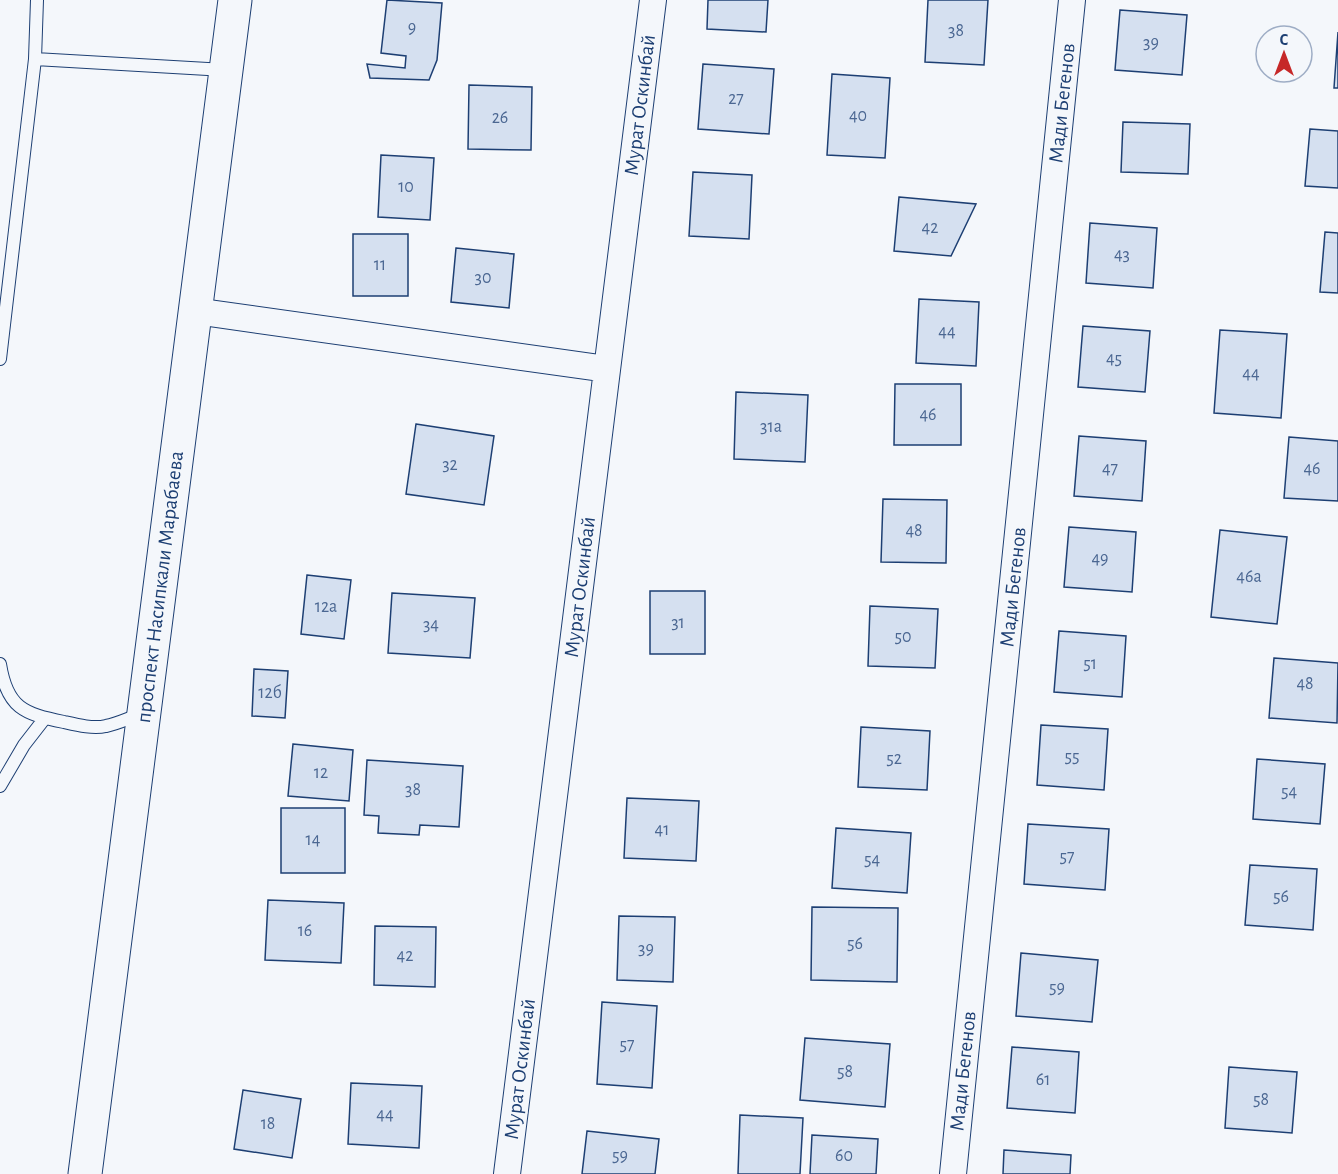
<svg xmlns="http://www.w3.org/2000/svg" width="1338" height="1174" viewBox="0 0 1338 1174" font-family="'Alegreya Sans',sans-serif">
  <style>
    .building { fill: #d5e0f0; stroke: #1d3f73; stroke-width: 1.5 }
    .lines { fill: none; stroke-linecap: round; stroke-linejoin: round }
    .lane-casing { stroke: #1d3f73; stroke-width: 14 }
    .street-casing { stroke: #1d3f73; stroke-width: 28 }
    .secondary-casing { stroke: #1d3f73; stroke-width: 35 }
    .lane { stroke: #f4f7fb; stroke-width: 12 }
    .street { stroke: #f4f7fb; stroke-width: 26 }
    .secondary { stroke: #f4f7fb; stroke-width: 33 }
    .labels { text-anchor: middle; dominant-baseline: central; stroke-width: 4.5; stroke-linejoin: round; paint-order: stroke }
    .number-label { font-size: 18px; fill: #4b6792 }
    .street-label { font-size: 21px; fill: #1d3f73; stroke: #f4f7fb }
  </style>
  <rect width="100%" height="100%" fill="#f4f7fb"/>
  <path class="building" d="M 387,0 L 442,3 L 437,60 L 429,80 L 370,78 L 367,64 L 405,68 L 406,56 L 381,53 Z
    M 708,0 L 768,0 L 766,32 L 707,29 Z
    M 928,0 L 988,0 L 984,65 L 925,62 Z
    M 1120,10 L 1187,15 L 1182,75 L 1115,70 Z
    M 1338,32 L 1338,88 L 1334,88 Z
    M 703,64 L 774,69 L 769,134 L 698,129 Z
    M 832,74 L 890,78 L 885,158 L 827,155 Z
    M 469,85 L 532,87 L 531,150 L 468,149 Z
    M 1123,122 L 1190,124 L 1188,174 L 1121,172 Z
    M 1310,129 L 1338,131 L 1338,188 L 1305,186 Z
    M 381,155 L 434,158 L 430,220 L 378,217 Z
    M 693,172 L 752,175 L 749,239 L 689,236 Z
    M 899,197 L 976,204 L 951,256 L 894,251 Z
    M 1090,223 L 1157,228 L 1153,288 L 1086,283 Z
    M 1325,232 L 1338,233 L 1338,293 L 1320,292 Z
    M 353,234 L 408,234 L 408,296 L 353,296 Z
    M 456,248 L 514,254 L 509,308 L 451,302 Z
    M 919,299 L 979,302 L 976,366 L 916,363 Z
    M 1083,326 L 1150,331 L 1145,392 L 1078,387 Z
    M 1220,330 L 1287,334 L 1281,418 L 1214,413 Z
    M 895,384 L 961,384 L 961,445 L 894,445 Z
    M 736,392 L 808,395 L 805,462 L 734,459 Z
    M 416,424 L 494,436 L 484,505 L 406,494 Z
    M 1079,436 L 1146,441 L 1142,501 L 1074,496 Z
    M 1289,437 L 1338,441 L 1338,501 L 1284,498 Z
    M 883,499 L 947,500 L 946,563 L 881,562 Z
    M 1069,527 L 1136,532 L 1132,592 L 1064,587 Z
    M 1220,530 L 1287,537 L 1277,624 L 1211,617 Z
    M 307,575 L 351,580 L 344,639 L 301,634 Z
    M 650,591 L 705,591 L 705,654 L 650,654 Z
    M 392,593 L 475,598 L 470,658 L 388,653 Z
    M 870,606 L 938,609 L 935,668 L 868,666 Z
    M 1059,631 L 1126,636 L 1122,697 L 1054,692 Z
    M 1274,658 L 1338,663 L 1337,723 L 1269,718 Z
    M 254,669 L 288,671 L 285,718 L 252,716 Z
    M 1041,725 L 1108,729 L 1104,790 L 1037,785 Z
    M 861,727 L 930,731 L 927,790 L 858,787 Z
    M 293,744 L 353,750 L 349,801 L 288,796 Z
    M 1257,759 L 1325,764 L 1320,824 L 1253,819 Z
    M 367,760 L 463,766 L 459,827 L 420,825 L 419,835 L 378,833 L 379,816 L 364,815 Z
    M 627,798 L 699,801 L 696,861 L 624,858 Z
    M 281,808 L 345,808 L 345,873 L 281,873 Z
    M 1028,824 L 1109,829 L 1105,890 L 1024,884 Z
    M 836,828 L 911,833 L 907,893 L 832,888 Z
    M 1250,865 L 1317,869 L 1313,930 L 1245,925 Z
    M 268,900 L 344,903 L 341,963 L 265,960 Z
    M 812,907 L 898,908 L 897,982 L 811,980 Z
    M 619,916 L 675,917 L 673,982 L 617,980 Z
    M 375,926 L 436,927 L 435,987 L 374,985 Z
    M 1021,953 L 1098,960 L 1092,1022 L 1016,1016 Z
    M 602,1002 L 657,1006 L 652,1088 L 597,1084 Z
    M 805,1038 L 890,1044 L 885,1107 L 800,1100 Z
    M 1012,1047 L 1079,1052 L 1075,1113 L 1007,1108 Z
    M 1229,1067 L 1297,1072 L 1292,1133 L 1225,1128 Z
    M 351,1083 L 422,1086 L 419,1148 L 348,1144 Z
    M 243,1090 L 301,1099 L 292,1158 L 234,1149 Z
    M 740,1115 L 803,1118 L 800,1174 L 738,1174 Z
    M 587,1131 L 659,1139 L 655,1174 L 582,1174 Z
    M 812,1135 L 878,1139 L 876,1174 L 810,1174 Z
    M 1004,1150 L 1071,1155 L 1070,1174 L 1003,1174 Z"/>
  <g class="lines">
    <defs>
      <path id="lane" d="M 35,59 L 225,70
        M 0,359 L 35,59 L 37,0
        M 0,664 C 7,708 24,714 64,722 C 77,725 93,729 106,726 C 117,724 129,718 141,714
        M 0,786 L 24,745 L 45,718"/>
      <path id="street" d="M 195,311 L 607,369
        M 507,1174 L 653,0
        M 953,1174 L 1072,0"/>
      <path id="secondary" d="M 85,1174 L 235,0"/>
    </defs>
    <use href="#lane" class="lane-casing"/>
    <use href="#street" class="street-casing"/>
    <use href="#secondary" class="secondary-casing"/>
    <use href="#lane" class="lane"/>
    <use href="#street" class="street"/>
    <use href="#secondary" class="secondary"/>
  </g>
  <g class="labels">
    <g class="number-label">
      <text x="412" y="28">9</text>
      <text x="956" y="31">38</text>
      <text x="1151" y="43">39</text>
      <text x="736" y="99">27</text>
      <text x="858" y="116">40</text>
      <text x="500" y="118">26</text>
      <text x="406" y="187">10</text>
      <text x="930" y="228">42</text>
      <text x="1122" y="255">43</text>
      <text x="380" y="265">11</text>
      <text x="483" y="278">30</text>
      <text x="947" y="332">44</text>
      <text x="1114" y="359">45</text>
      <text x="1251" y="374">44</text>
      <text x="928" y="415">46</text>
      <text x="771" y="427">31а</text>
      <text x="450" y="465">32</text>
      <text x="1110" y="469">47</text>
      <text x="1312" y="469">46</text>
      <text x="914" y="531">48</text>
      <text x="1100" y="559">49</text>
      <text x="1249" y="577">46а</text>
      <text x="326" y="607">12а</text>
      <text x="678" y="623">31</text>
      <text x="431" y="625">34</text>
      <text x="903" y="637">50</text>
      <text x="1090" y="664">51</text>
      <text x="1305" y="684">48</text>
      <text x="270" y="693">12б</text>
      <text x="1072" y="757">55</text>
      <text x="894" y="759">52</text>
      <text x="321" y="773">12</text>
      <text x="413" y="790">38</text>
      <text x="1289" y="792">54</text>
      <text x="662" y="830">41</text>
      <text x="313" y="840">14</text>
      <text x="1067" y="857">57</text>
      <text x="872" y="860">54</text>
      <text x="1281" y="897">56</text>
      <text x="305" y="931">16</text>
      <text x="855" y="944">56</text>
      <text x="646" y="949">39</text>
      <text x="405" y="956">42</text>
      <text x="1057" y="988">59</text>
      <text x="627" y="1045">57</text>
      <text x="845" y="1072">58</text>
      <text x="1043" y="1080">61</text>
      <text x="1261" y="1100">58</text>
      <text x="385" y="1115">44</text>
      <text x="268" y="1124">18</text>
      <text x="620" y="1156">59</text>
      <text x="844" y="1156">60</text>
    </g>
    <g class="street-label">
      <text transform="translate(1062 103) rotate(-84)">Мади Бегенов</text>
      <text transform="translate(640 105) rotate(-83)">Мурат Оскинбай</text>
      <text transform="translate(160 587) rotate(-83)">проспект Насипкали Марабаева</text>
      <text transform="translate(580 587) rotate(-83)">Мурат Оскинбай</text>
      <text transform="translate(1013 587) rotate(-84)">Мади Бегенов</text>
      <text transform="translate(520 1069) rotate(-83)">Мурат Оскинбай</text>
      <text transform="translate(963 1071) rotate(-84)">Мади Бегенов</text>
    </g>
  </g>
  <g transform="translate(1284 54)"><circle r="28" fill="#f4f7fb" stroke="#9eadc5" stroke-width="1.5"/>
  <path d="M0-4.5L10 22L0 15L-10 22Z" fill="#c62828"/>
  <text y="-9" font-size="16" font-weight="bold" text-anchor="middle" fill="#1d3f73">С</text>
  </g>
</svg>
